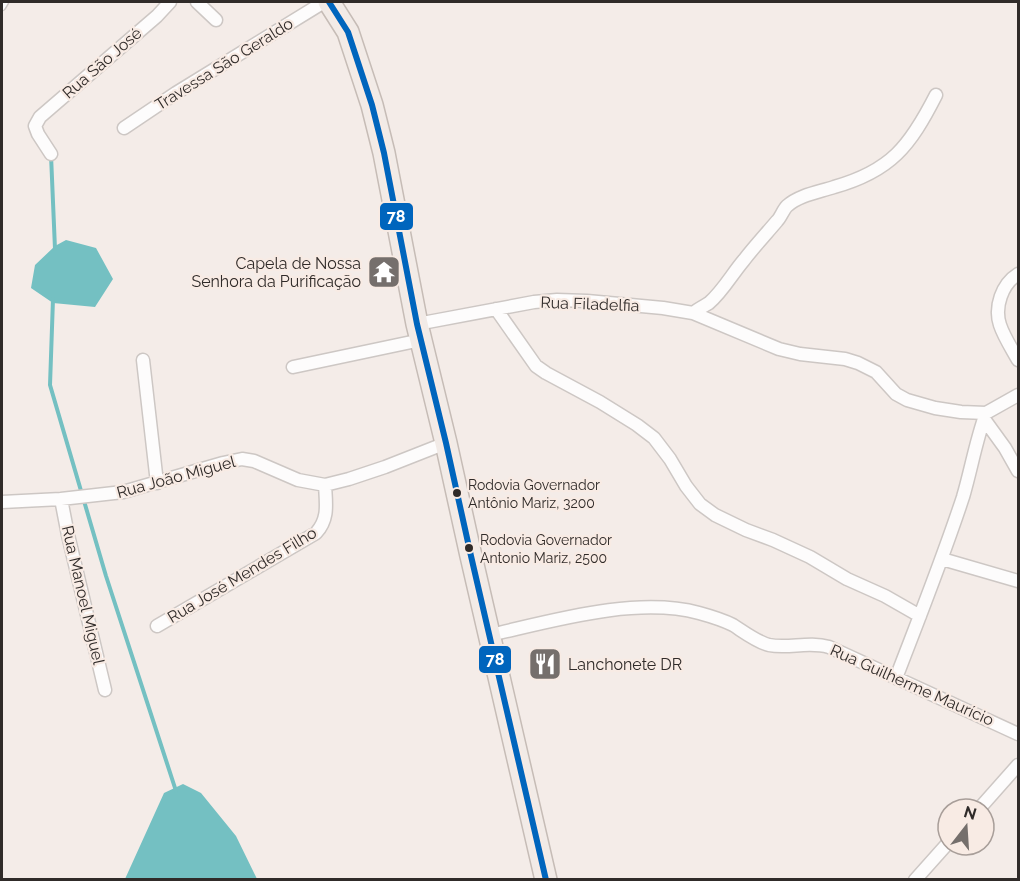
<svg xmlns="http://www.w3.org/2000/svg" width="1020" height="881" viewBox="0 0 1020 881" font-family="Raleway,sans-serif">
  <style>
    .water { fill: #74c0c2 }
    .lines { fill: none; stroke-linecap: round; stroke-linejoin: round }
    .stream { stroke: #74c0c2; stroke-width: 4 }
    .lane-casing { stroke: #cdc7c4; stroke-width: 9 }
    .street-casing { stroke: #cdc7c4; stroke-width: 15 }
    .highway-casing { stroke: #c6bcb6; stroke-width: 24 }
    .lane { stroke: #fdfcfc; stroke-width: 6 }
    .street { stroke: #fdfcfc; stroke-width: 12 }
    .highway { stroke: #f2ebe7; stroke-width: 21 }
    .bus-1-casing { stroke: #f8ebe4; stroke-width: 10 }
    .bus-1 { stroke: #0065bd; stroke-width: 6 }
    .bus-dot { fill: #302b29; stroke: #f8ebe4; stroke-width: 2 }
    .labels { text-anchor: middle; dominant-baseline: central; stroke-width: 4.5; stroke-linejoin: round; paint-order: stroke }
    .bus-label { font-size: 14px; fill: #302b29; stroke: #f8ebe4; text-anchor: start }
    .street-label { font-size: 16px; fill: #302b29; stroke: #f8ebe4 }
    .poi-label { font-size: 16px; fill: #302b29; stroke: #f8ebe4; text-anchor: end }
    .line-badge { stroke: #f8ebe4; stroke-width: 2 }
    .badge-label { font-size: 16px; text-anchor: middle; font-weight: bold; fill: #fff }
  </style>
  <rect width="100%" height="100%" fill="#f4ece8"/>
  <path class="water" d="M 66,240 L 96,248 L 113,279 L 95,307 L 53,303 L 31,288 L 35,265 L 55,246 Z
    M 183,784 L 201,793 L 236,836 L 257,879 L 125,879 L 164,793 Z"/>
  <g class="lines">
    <path class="stream" d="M 51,155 L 55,249
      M 53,299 L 50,385 L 106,576 L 176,791"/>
    <defs>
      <path id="lane" d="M 2,7 L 5,2"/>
      <path id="street" d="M 197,2 L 216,20
        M 124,128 L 176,93 L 324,2
        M 51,154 L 38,134 L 35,126 L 40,117 L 157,16 L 170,2
        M 1018,274 C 1002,284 994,307 1000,325 C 1004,337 1012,349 1018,360
        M 496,309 L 536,366 L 546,373 L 600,402 L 637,425 L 654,438 L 670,459 L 686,486 L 700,504 L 715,515 L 746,530 L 773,540 L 810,557 L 847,579 L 885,596 L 920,616
        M 693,313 C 698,309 704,306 709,303 C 723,291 732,274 744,260 C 754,247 766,234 777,221 C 781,217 783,210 787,206 C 799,195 819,192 834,187 C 891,171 910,146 936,95
        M 417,324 L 534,302 L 557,300 L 587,301 L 663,308 L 693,313 L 779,349 L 800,354 L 845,359 L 858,363 L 876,372 L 896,394 L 907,400 L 935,408 L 961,412 L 986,413 L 1018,395
        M 143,360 L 157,483
        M 293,367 L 421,340
        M 984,419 L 1005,448 L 1018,471
        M 61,499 L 68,535 L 105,690
        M 2,502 L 61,499 L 123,492 L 223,463 L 242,459 L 254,461 L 298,480 L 325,485 L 349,479 L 385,467 L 446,443
        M 942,559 L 1018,581
        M 157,626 L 316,533 C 329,519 326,504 325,485
        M 490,635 C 552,621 636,596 699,613 C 710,616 723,620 733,625 C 744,632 757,642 769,645 C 789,649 808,641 829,647 L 1018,734
        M 896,678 C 919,618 943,558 963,497 C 971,470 976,440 986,413
        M 979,809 L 1018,765
        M 915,880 L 948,843"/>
      <path id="highway" d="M 329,2 L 348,32 L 372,105 L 384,153 L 417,324 L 446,443 L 471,556 L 546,880"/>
    </defs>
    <use href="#lane" class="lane-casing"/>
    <use href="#street" class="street-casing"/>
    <use href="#highway" class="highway-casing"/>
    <use href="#lane" class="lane"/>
    <use href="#street" class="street"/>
    <use href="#highway" class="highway"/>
    <defs>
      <path id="bus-1" d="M 329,2 L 348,32 L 372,105 L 384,153 L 417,324 L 446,443 L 471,556 L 546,880"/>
    </defs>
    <use href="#bus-1" class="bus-1-casing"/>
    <use href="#bus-1" class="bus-1"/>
  </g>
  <defs>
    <symbol id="temple-square" viewBox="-11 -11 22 22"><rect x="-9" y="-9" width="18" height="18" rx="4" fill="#756f6c" stroke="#f8ebe4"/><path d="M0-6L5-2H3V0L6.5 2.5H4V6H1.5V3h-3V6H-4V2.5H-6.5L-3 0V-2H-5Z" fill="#fff"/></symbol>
    <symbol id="restaurant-square" viewBox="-11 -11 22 22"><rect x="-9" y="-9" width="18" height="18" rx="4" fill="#756f6c" stroke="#f8ebe4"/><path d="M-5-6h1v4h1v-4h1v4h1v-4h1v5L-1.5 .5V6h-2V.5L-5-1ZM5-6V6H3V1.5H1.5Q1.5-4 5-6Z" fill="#fff"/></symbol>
  </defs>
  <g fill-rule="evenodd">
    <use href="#temple-square" x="365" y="253" width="38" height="38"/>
    <use href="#restaurant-square" x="526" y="645" width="38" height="38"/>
  </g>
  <g class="bus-dot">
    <circle cx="457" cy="493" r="5"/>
    <circle cx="469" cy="548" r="5"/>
  </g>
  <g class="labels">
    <g class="bus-label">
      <text x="468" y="485">Rodovia Governador<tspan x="468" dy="18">Antônio Mariz, 3200</tspan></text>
      <text x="480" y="540">Rodovia Governador<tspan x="480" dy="18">Antonio Mariz, 2500</tspan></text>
    </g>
    <g class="street-label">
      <text transform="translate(102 63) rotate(-41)">Rua São José</text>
      <text transform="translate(224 64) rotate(-32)">Travessa São Geraldo</text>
      <text transform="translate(590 304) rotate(2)">Rua Filadelfia</text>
      <text transform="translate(176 477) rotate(-15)">Rua João Miguel</text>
      <text transform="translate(242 575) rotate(-31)">Rua José Mendes Filho</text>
      <text transform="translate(83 595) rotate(77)">Rua Manoel Miguel</text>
      <text transform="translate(912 685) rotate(24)">Rua Guilherme Maurício</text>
    </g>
    <g class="poi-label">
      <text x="361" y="263">Capela de Nossa<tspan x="361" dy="18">Senhora da Purificação</tspan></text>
      <text x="568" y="664" text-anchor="start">Lanchonete DR</text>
    </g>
  </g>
  <g class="line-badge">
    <rect x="379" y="202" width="35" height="29" rx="6" fill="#0065bd"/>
    <rect x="478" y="645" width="34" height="29" rx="6" fill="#0065bd"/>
  </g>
  <g class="badge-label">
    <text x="396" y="222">78</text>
    <text x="495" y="665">78</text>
  </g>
  <rect width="1020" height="881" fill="none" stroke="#302b29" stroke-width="6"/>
  <g transform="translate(966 827) rotate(17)"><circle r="28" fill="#f8ebe4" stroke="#a89e99" stroke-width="1.5"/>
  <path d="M0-4.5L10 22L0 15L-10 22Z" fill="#756f6c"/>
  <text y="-9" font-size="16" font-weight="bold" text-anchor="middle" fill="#302b29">N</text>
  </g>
</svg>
